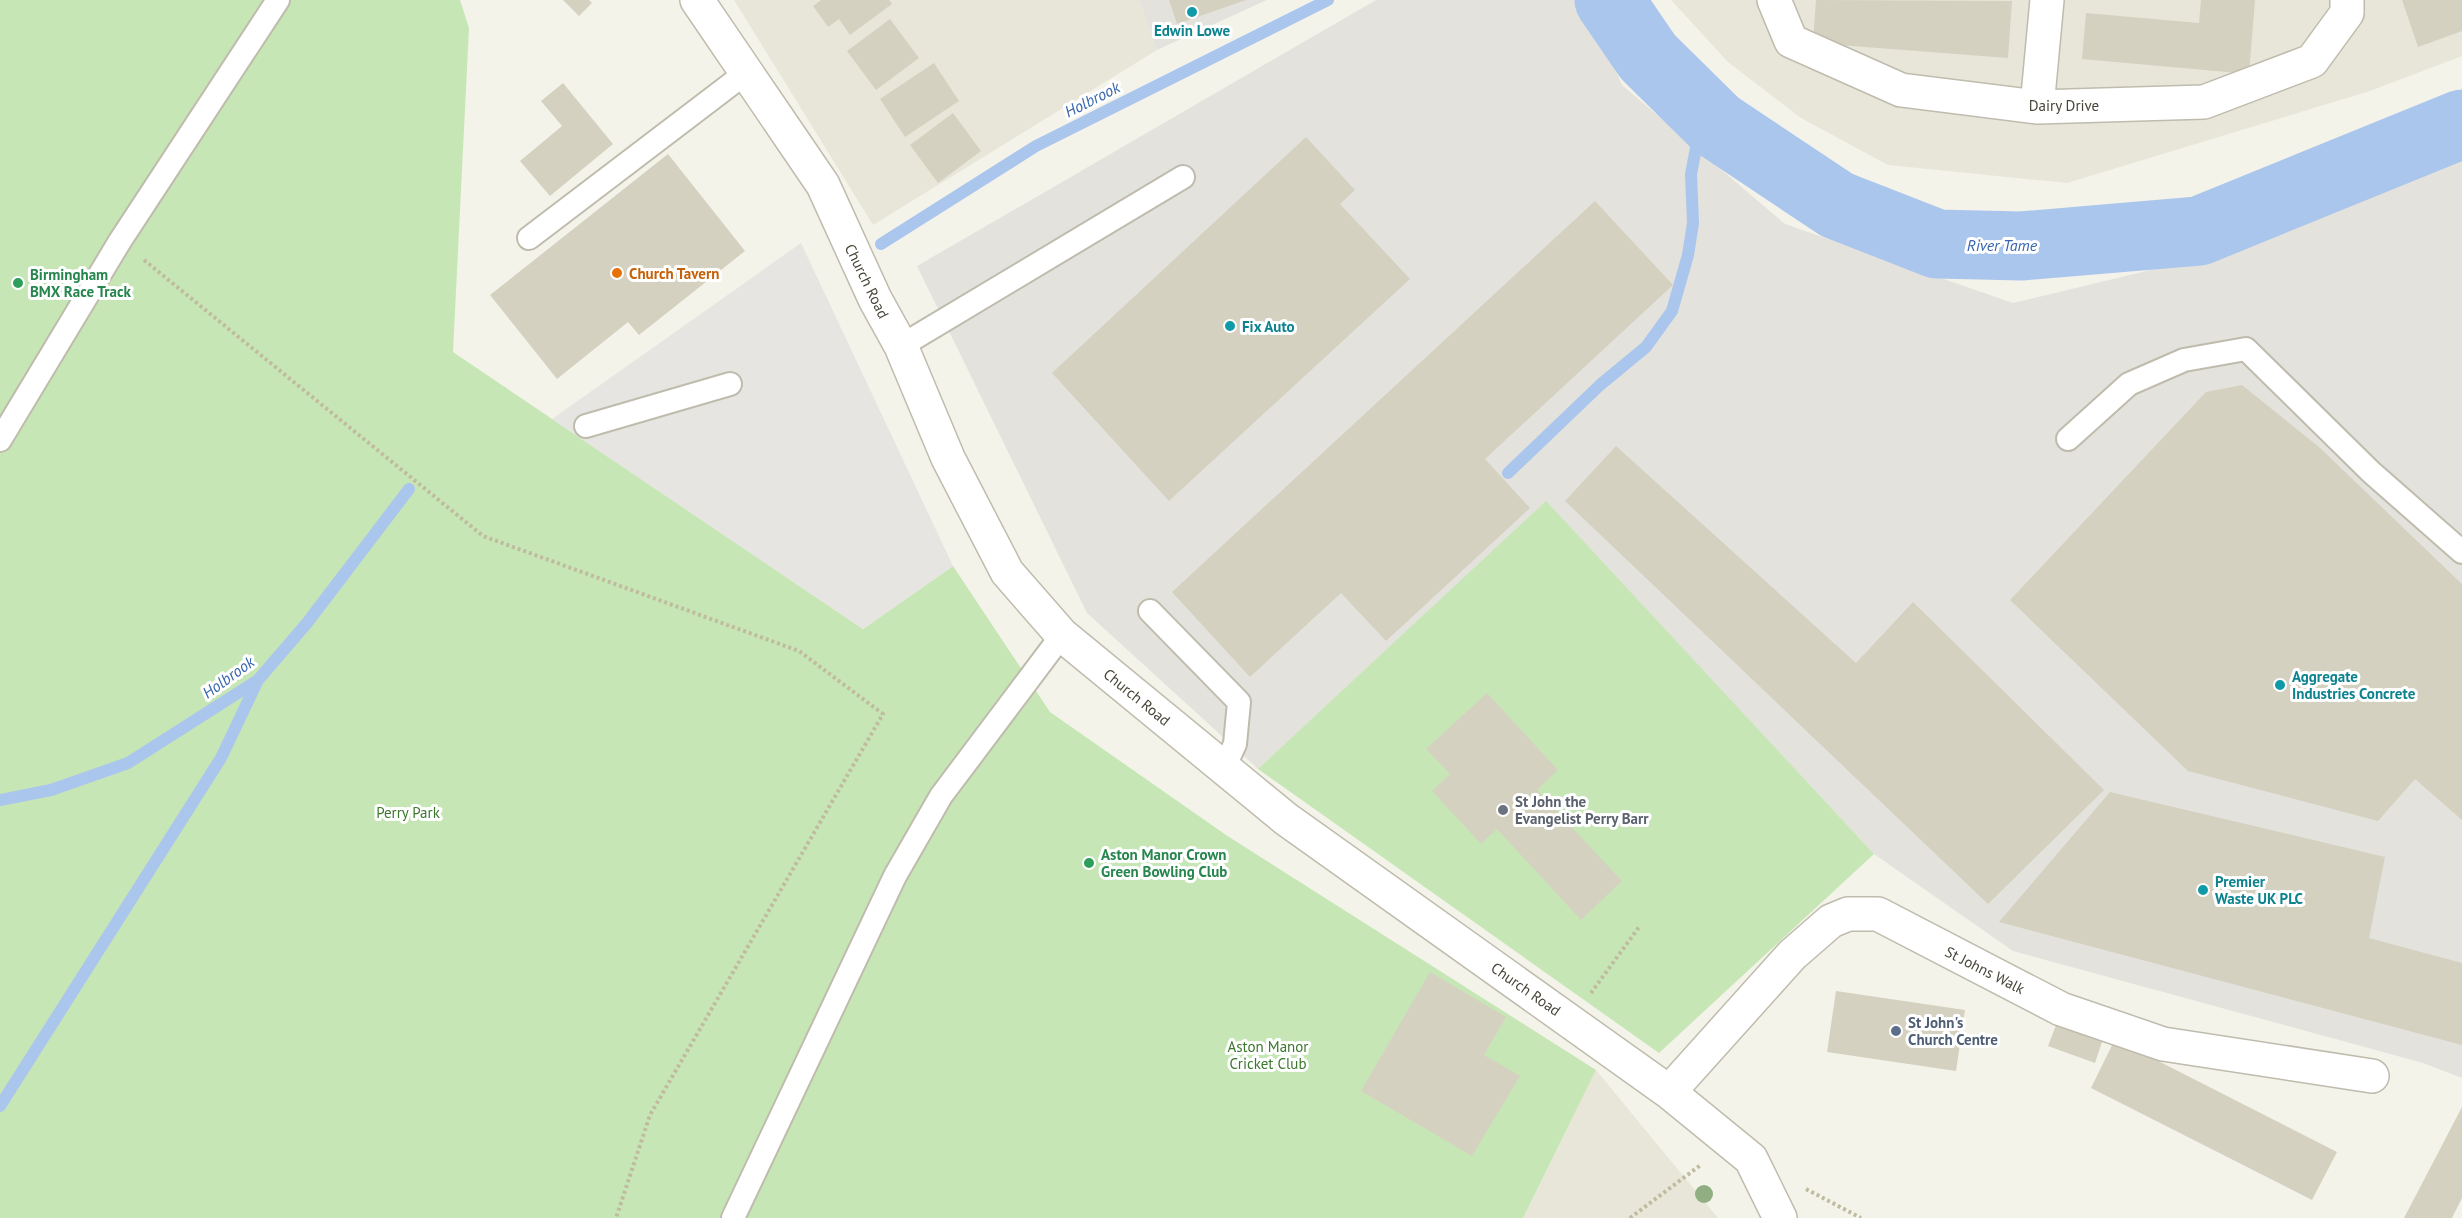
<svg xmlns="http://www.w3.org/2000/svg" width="2462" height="1218" viewBox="0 0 2462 1218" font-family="'PT Sans',sans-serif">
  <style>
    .residential { fill: #e8e6d9 }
    .industrial { fill: #e4e2dc }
    .green { fill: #c7e6b6 }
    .parking { fill: #e6e5e1 }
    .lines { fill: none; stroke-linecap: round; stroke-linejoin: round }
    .stream { stroke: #abc6ed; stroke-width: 12 }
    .river { stroke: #abc6ed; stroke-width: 69 }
    .building { fill: #d5d1c0 }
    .service-casing { stroke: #bfbcad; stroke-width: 26 }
    .minor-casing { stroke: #bfbcad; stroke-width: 36 }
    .path { stroke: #c0bb9f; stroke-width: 4; stroke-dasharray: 3 3; stroke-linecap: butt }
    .service { stroke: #fff; stroke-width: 22 }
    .minor { stroke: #fff; stroke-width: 33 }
    .tree { fill: #8faf83 }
    .culture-dot { fill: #0f9aa8; stroke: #fff; stroke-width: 2 }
    .food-dot { fill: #e8710a; stroke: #fff; stroke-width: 2 }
    .leisure-dot { fill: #2e9e5b; stroke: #fff; stroke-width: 2 }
    .worship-dot { fill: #6b7280; stroke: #fff; stroke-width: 2 }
    .service-dot { fill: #5c6f8a; stroke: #fff; stroke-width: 2 }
    .labels { text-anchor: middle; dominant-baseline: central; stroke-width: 6; stroke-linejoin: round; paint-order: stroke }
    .culture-label { font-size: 15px; font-weight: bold; fill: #0d838f; stroke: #fff; text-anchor: start }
    .street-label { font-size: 15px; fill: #484539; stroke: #fff }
    .food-label { font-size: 15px; font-weight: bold; fill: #c56008; stroke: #fff; text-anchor: start }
    .leisure-label { font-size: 15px; font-weight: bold; fill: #27864d; stroke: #fff; text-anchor: start }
    .worship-label { font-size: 15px; font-weight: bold; fill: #5b616d; stroke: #fff; text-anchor: start }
    .park-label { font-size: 15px; fill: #3c772e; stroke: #fff }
    .service-label { font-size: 15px; font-weight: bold; fill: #4e5e75; stroke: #fff; text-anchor: start }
    .water-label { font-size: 16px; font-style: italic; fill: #3766ae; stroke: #fff }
  </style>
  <rect width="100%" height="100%" fill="#f4f3ea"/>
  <path class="residential" d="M 734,0 L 1139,0 L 1157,50 L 873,225 Z
    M 1671,0 L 2462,0 L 2462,56 L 2370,91 L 2067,183 L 1888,165 L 1801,118 L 1728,62 Z
    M 1596,1070 L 1718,1218 L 1523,1218 Z"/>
  <path class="industrial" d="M 1139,0 L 1267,0 L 1157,50 Z
    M 1376,0 L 1586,0 L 1622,85 L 1785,224 L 2013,303 L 2209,256 L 2462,153 L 2462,1078 L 2423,1063 L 2013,951 L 1874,854 L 1546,502 L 1258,769 L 1087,613 L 917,266 Z"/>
  <path class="green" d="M 0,0 L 460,0 L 469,28 L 453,352 L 863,629 L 953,566 L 1050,712 L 1226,835 L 1596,1070 L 1523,1218 L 0,1218 Z
    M 1546,501 L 1874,854 L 1659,1053 L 1258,769 Z"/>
  <path class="parking" d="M 801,243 L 953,566 L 863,629 L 552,419 Z"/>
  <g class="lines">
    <path class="stream" d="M 881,244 L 1036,146 L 1328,0
      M 1508,473 L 1600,385 L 1646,347 L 1672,311 L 1688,255 L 1693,223 L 1691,174 L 1703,112
      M 0,800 L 51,790 L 128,763 L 258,680 L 307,623 L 409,489
      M 0,1106 L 221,758 L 258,680"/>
    <path class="river" d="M 1609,0 L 1648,57 L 1717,125 L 1837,205 L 1937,244 L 2021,246 L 2199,231 L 2462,124"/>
  </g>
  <path class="building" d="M 563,0 L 589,0 L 592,3 L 579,16 Z
    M 821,0 L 889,0 L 892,4 L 850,35 L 839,19 L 828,27 L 813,6 Z
    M 1169,0 L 1246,0 L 1177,24 Z
    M 1816,0 L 2012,1 L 2008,58 L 1813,43 Z
    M 2201,0 L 2255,0 L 2249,74 L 2082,59 L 2086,13 L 2199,23 Z
    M 2402,0 L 2462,0 L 2462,31 L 2418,47 Z
    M 890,19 L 919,58 L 876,90 L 847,51 Z
    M 934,63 L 959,101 L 905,137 L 880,99 Z
    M 563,83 L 613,144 L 550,196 L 520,161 L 562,126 L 541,101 Z
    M 953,113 L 981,151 L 938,183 L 910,145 Z
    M 1306,137 L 1355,190 L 1340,204 L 1410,279 L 1169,501 L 1052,373 Z
    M 668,154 L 745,251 L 639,335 L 628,322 L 557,379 L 490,295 Z
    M 1595,201 L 1673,285 L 1485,459 L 1530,508 L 1386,641 L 1341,593 L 1250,677 L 1172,592 Z
    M 2242,385 L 2319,447 L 2462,584 L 2462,820 L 2415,779 L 2378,821 L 2188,771 L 2010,600 L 2206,392 Z
    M 1616,446 L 1856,663 L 1913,602 L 2104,790 L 1988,904 L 1565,501 Z
    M 1487,693 L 1558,770 L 1537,790 L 1622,881 L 1581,920 L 1497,829 L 1481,844 L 1432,791 L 1450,774 L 1426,749 Z
    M 2110,792 L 2385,857 L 2369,938 L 2462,963 L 2462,1045 L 1999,922 Z
    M 1430,972 L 1506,1017 L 1484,1055 L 1520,1076 L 1472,1156 L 1361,1091 Z
    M 1836,991 L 1965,1010 L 1956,1071 L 1827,1052 Z
    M 2058,1020 L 2104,1036 L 2095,1063 L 2048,1046 Z
    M 2115,1039 L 2337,1152 L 2312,1200 L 2091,1088 Z
    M 2462,1107 L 2462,1198 L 2452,1218 L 2404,1218 Z"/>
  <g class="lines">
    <defs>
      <path id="service" d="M 529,238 L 747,72
        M 901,346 L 1183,177
        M 586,426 L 730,384
        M 2068,439 L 2129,384 L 2184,360 L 2246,349 L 2371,472 L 2462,552
        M 0,440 L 120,241 L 278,0
        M 1150,611 L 1239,702 L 1235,744 L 1224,768
        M 733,1218 L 895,876 L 941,796 L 1062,635"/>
      <path id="minor" d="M 697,0 L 823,185 L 875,299 L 901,346 L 948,458 L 1007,572 L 1062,635 L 1286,819 L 1669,1092 L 1751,1159 L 1780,1218
        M 1774,0 L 1791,41 L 1901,90 L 2037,107 L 2204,102 L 2312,61 L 2347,13 L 2347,0
        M 2037,107 L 2047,0
        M 1669,1092 L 1792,955 L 1831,921 L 1848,914 L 1878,914 L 2061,1009 L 2163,1044 L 2372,1076"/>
    </defs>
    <use href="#service" class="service-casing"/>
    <use href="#minor" class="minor-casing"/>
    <path class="path" d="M 144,260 L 483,536 L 799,651 L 883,714 L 650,1115 L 616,1218
      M 1591,993 L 1639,927
      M 1806,1189 L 1861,1218
      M 1630,1218 L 1702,1164"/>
    <use href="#service" class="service"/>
    <use href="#minor" class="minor"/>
  </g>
  <circle class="tree" cx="1704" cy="1194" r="9"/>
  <g class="culture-dot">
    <circle cx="1192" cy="12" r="6"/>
    <circle cx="1230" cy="326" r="6"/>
    <circle cx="2280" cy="685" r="6"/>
    <circle cx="2203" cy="890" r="6"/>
  </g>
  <circle class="food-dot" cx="617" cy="273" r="6"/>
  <g class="leisure-dot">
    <circle cx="18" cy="283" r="6"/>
    <circle cx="1089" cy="863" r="6"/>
  </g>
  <circle class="worship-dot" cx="1503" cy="810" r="6"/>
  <circle class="service-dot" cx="1896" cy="1031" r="6"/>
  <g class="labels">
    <g class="culture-label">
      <text x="1192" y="30" text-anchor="middle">Edwin Lowe</text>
      <text x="1242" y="326">Fix Auto</text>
      <text x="2292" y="676">Aggregate<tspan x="2292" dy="17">Industries Concrete</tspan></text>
      <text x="2215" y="881">Premier<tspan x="2215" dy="17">Waste UK PLC</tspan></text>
    </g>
    <g class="street-label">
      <text x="2064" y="105">Dairy Drive</text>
      <text transform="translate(867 281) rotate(64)">Church Road</text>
      <text transform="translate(1137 697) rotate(39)">Church Road</text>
      <text transform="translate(1985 970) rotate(27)">St Johns Walk</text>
      <text transform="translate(1526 989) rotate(35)">Church Road</text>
    </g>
    <g class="food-label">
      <text x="629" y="273">Church Tavern</text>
    </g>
    <g class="leisure-label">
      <text x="30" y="274">Birmingham<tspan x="30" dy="17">BMX Race Track</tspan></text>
      <text x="1101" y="854">Aston Manor Crown<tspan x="1101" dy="17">Green Bowling Club</tspan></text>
    </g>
    <g class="worship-label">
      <text x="1515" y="801">St John the<tspan x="1515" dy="17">Evangelist Perry Barr</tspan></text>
    </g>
    <g class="park-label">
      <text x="408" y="812">Perry Park</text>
      <text x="1268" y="1046">Aston Manor<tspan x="1268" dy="17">Cricket Club</tspan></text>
    </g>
    <g class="service-label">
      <text x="1908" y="1022">St John's<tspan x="1908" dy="17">Church Centre</tspan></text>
    </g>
    <g class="water-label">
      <text transform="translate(1092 99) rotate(-27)">Holbrook</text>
      <text x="2002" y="245">River Tame</text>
      <text transform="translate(228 677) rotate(-36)">Holbrook</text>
    </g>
  </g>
</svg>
